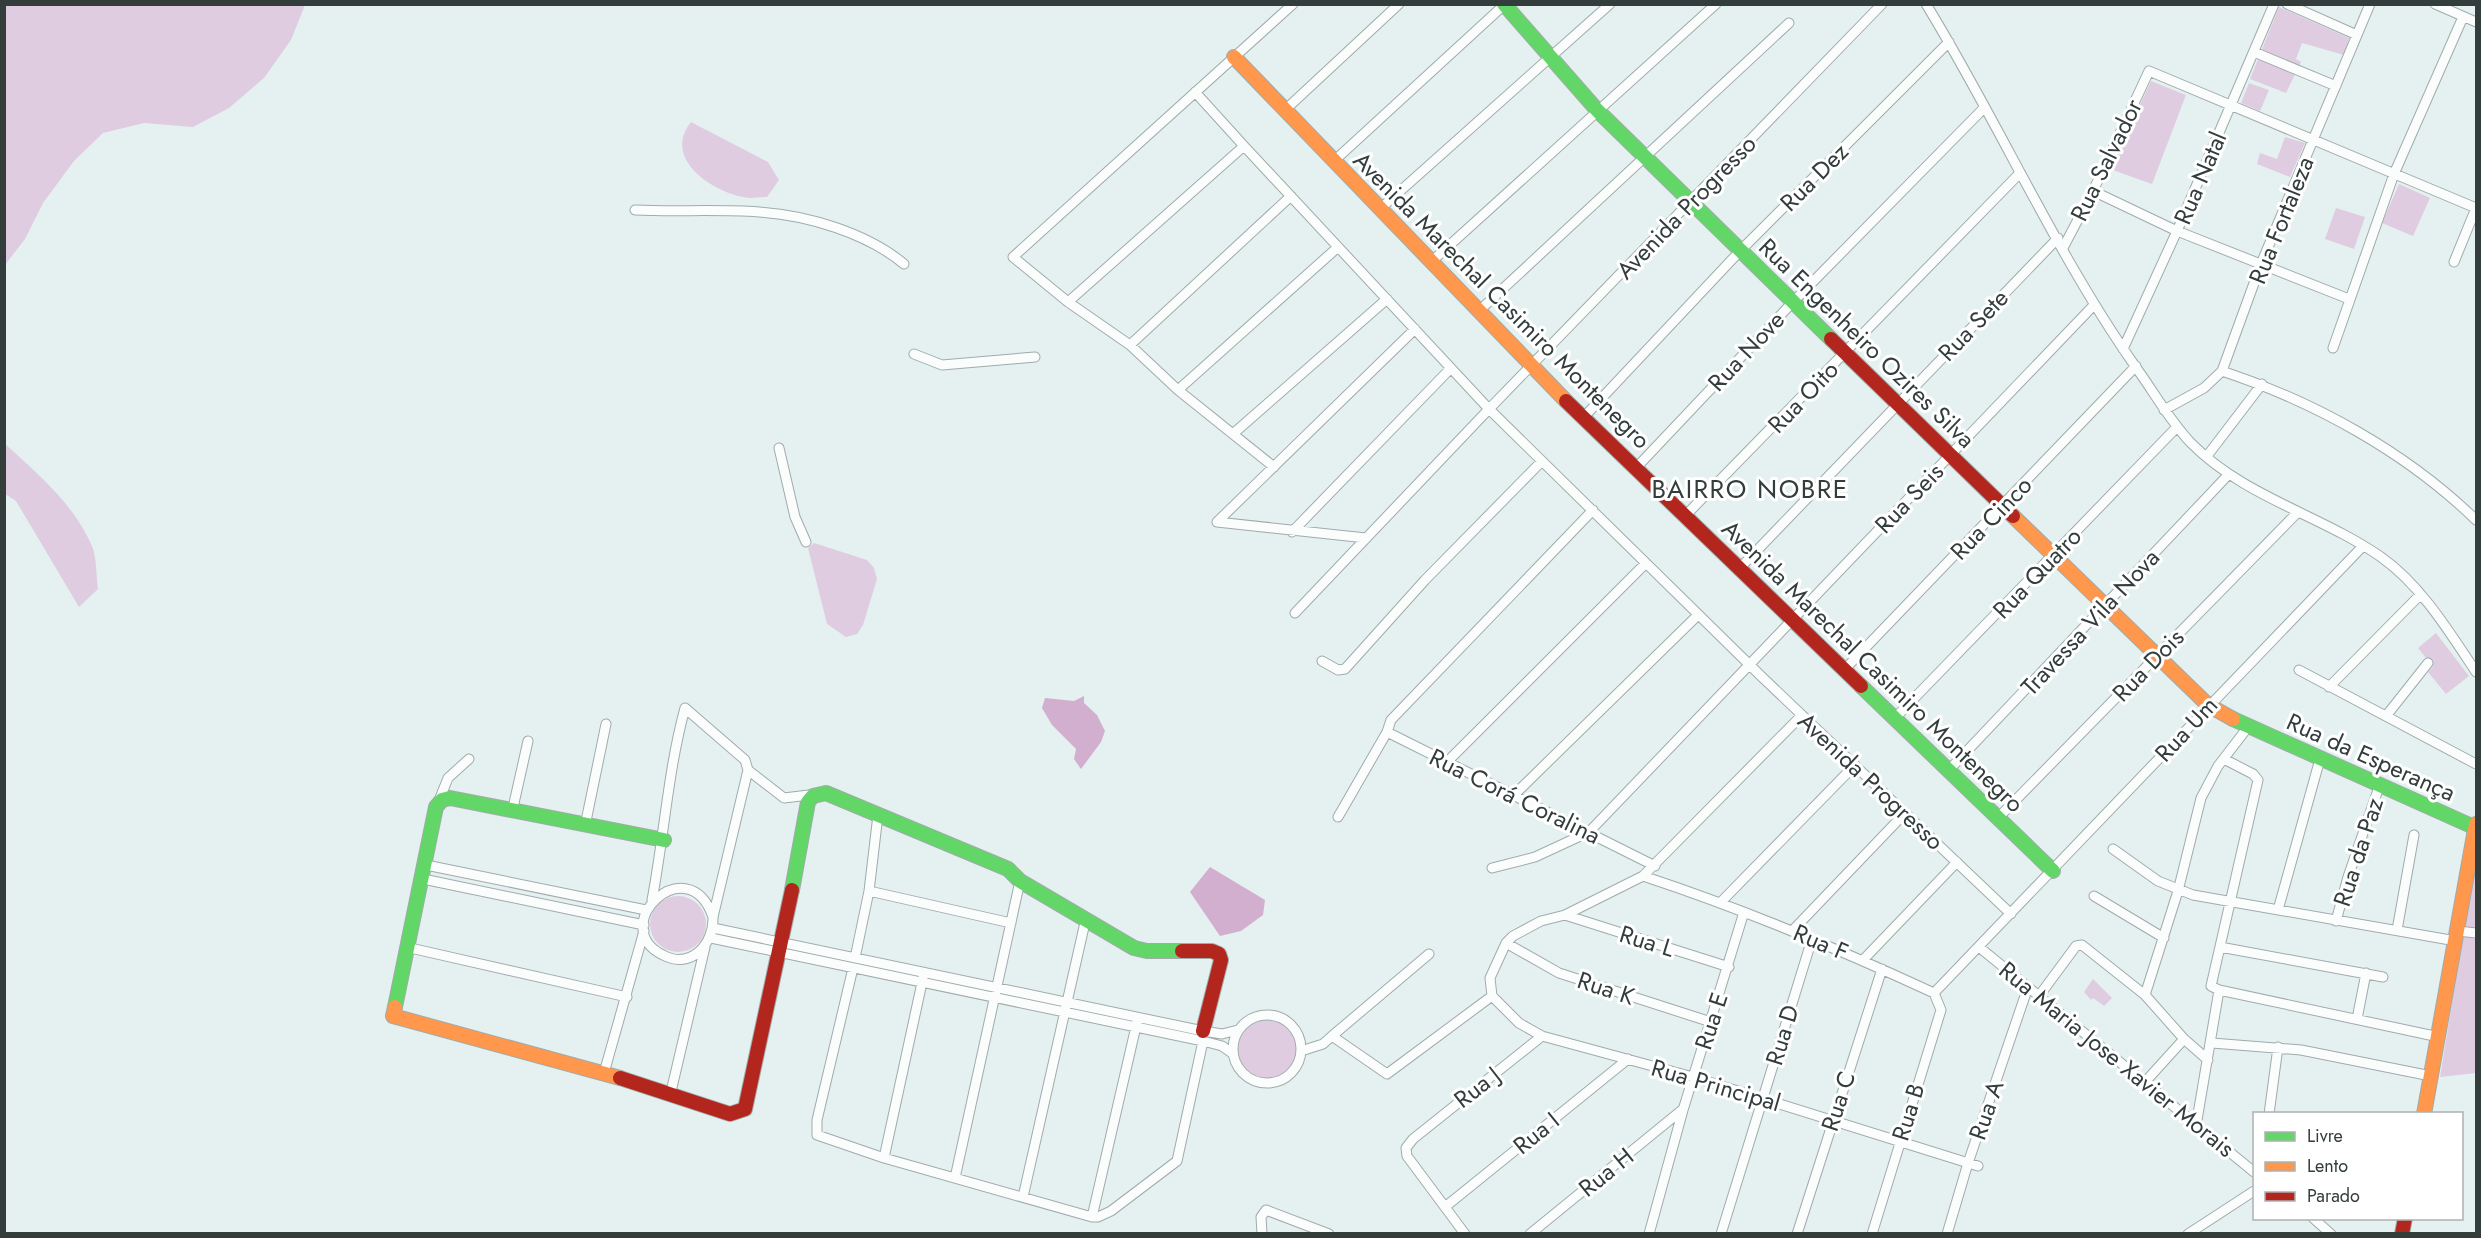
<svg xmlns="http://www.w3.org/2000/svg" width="2481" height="1238" viewBox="0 0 2481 1238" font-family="Jost,sans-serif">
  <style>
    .green { fill: #e0cce1 }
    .water { fill: #d2aecf }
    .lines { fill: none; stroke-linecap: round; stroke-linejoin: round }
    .street-casing { stroke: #a0abaa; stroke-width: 11 }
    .fast-casing { stroke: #a0abaa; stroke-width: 16 }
    .slow-casing { stroke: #a0abaa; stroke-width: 16 }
    .jam-casing { stroke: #a0abaa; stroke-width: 16 }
    .street { stroke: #fbfdfd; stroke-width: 9 }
    .fast { stroke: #63d668; stroke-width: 14 }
    .slow { stroke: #ff974d; stroke-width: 14 }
    .jam { stroke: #b3261e; stroke-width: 14 }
    .labels { text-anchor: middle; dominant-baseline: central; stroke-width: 6; stroke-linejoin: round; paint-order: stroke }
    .street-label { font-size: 24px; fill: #333d3c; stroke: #fff }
    .neighbourhood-label { font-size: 26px; letter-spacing: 1.5px; fill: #333d3c; stroke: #fff }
  </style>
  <rect width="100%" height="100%" fill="#e4f1f0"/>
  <path class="green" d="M 5,4 L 305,4 L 305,5 L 291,40 L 264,78 L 229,108 L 193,127 L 144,123 L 103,133 L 74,161 L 43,203 L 25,239 L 5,265 Z
    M 2279,7 L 2349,38 L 2344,55 L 2302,43 L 2296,59 L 2301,62 L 2286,93 L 2250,79 Z
    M 2151,81 L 2186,95 L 2152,184 L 2110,169 Z
    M 2249,83 L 2269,90 L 2260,111 L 2241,103 Z
    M 691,122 L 768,162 L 779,180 L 767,197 C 759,197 750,199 743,197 C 711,191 662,158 691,122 Z
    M 2285,137 L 2305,143 L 2290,177 L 2257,164 L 2260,153 L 2277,159 Z
    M 2399,184 L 2430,198 L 2413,236 L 2382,223 Z
    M 2336,208 L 2365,217 L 2354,249 L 2325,239 Z
    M 4,443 C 37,473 74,504 92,546 C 97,558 96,576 98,589 L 79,607 L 16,501 L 5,494 Z
    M 814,543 L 867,560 L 874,568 L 877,579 L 863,625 L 857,634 L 846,637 L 827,624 L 808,548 Z
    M 2436,633 L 2469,676 L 2446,694 L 2428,672 L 2433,667 L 2418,648 Z
    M 2476,855 L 2476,1073 L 2440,1077 Z
    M650 924a28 28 0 1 1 56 0a28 28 0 1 1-56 0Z
    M 2093,979 L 2112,998 L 2104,1006 L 2093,998 L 2091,1000 L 2084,992 Z
    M1238 1049a29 29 0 1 1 58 0a29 29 0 1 1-58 0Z"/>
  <path class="water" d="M 1084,696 L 1084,703 L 1097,715 L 1105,731 L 1101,742 L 1081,769 L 1074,759 L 1076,749 L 1052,725 L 1042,708 L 1045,698 L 1074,701 Z
    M 1210,867 L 1265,900 L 1263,915 L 1241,931 L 1220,936 L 1190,892 Z"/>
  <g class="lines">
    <defs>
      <path id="street" d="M 1926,4 C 1999,123 2055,252 2135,366 C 2154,392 2169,420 2191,443 C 2244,497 2321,515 2381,557 C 2421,585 2450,633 2476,672
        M 2287,4 L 2357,35
        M 2435,4 L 2476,22
        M 2254,52 L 2336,86
        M 1285,110 L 1399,4
        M 1244,146 L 1489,409 L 1882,4
        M 1334,161 L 1504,5
        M 2093,191 L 2177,231 L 2349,299
        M 1380,209 L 1610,4
        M 635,210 C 676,212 717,209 759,212 C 807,215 867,233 904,264
        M 2063,248 L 2093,191 L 2149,71 L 2476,208
        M 1431,262 L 1716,4
        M 2454,262 L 2476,208
        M 1068,302 L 1244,146 L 1195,92
        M 1480,310 L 1789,23
        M 1130,345 L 1291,196
        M 2333,348 L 2394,174 L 2463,17
        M 2123,349 L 2177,231 L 2274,4
        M 914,354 L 942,365 L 1035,357
        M 2222,371 C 2315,402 2406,452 2476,520
        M 1178,390 L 1338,247
        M 2164,410 L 2204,388 L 2222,371 L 2261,264 L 2370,4
        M 1583,418 L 1740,251 L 1949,42
        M 1234,433 L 1387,299
        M 779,448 L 795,517 L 806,542
        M 2207,456 L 2262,384
        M 1274,467 L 1178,390 L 1130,345 L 1068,302 L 1013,257 L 1293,4
        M 1636,468 L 1792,303 L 1984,108
        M 1593,510 L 1391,720 L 1387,732 L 1655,866
        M 1685,516 L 2020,173
        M 1217,522 L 1415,329
        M 1217,522 L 1366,538
        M 1292,532 L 1451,368
        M 1740,568 L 2058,238
        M 1295,613 L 1489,409 L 1762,677 L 2011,914
        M 1322,661 L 1338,670 L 1345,669 L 1425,580 L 1542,461
        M 1845,669 L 2136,366
        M 2299,670 L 2476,764
        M 2329,687 L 2420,595
        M 1802,715 L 1643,876 L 1565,915 L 1541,921 L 1513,936 L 1506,943 L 1490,978 L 1492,996 L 1519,1023 L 1542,1036 L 1693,1077 L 1978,1166
        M 2386,716 L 2428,663
        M 1896,717 L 2177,427
        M 2224,759 L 2253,774 L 2258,780 L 2211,986 L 2219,990 L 2439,1037
        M 1448,761 L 1646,563
        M 748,770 L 784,798 L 817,794
        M 1949,770 L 2229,474
        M 1515,794 L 1698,615
        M 438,803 L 448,778 L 469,759
        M 512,812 L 528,741
        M 1338,817 L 1387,732
        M 1998,818 L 2298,512
        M 585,826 L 606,724
        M 2113,849 L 2158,881 L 2193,895 L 2456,941
        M 426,865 L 646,910
        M 1492,868 L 1535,857 L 1589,832 L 2094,305
        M 1643,876 C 1743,909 1839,949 1934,993 L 2363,546
        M 423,879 L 644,925
        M 869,891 L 1011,923
        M 2094,896 L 2164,938
        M 652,900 C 664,837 668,770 685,708 L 745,760 L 748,770 L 713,917 C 714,944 691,970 663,955 C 605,926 688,846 713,917
        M 1721,902 L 1855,765
        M 2278,910 L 2320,759
        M 1565,915 L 1729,967
        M 2336,921 L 2348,877 L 2380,784
        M 713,928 L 1203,1031 L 1222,1034 L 1238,1030
        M 1793,930 L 1905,813
        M 2397,930 L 2414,835
        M 2458,931 L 2476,933
        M 711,938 L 1203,1041 L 1222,1046 L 1232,1053
        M 1506,943 L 1559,973 L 1711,1022
        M 406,947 L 627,997
        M 1979,947 L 2254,1172
        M 2220,947 L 2383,977
        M 855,958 L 869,891 L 878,815
        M 1864,959 L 1957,862
        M 853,968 L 817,1120 L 817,1135 L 884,1158 L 1092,1217 L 1098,1217 L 1111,1211 L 1177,1161 L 1203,1041
        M 2145,995 L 2178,891 L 2201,798 L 2218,766 L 2248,727
        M 2039,996 L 2076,946 L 2082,945 L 2145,995 L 2184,1039 L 2208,1060
        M1233 1049a34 34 0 1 1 68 0a34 34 0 1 1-68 0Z
        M 2357,1019 L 2366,973
        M 1332,1036 L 1429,954
        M 2212,1043 L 2301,1050 L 2431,1076
        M 1301,1051 L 1323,1044 L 1332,1036 L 1387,1074 L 1492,996
        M 604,1073 L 644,931
        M 2145,1082 L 2184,1039
        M 670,1096 L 705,947
        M 2269,1114 L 2278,1047
        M 2196,1126 L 2219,990
        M 884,1158 L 923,978
        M 955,1178 L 1020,881
        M 1023,1197 L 1086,918
        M 1445,1207 L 1628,1059
        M 1092,1217 L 1137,1022
        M 2313,1218 L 2331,1234
        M 1262,1234 L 1261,1217 L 1266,1210 L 1329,1234
        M 1465,1234 L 1407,1156 L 1406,1148 L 1413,1139 L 1542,1036
        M 1530,1234 L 1682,1110
        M 1649,1234 L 1683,1110 L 1744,912
        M 1721,1234 L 1812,939
        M 1797,1234 L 1882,969
        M 1872,1234 L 1941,1010 L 1934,993
        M 1947,1234 L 1968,1163 L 2028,987
        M 2188,1234 L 2254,1191"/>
      <path id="fast" d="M 1504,4 L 1597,110 L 1831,339
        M 1861,686 L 2053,871
        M 2233,719 L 2476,828
        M 792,890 L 808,802 L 813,796 L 826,793 L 1008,869 L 1020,881 L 1134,948 L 1147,951 L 1182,951
        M 395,1007 L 436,807 L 442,800 L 450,798 L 664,840"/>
      <path id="slow" d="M 1234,57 L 1566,401
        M 2013,516 L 2208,705 L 2233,719
        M 395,1007 L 393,1016 L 620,1078
        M 2424,1114 L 2476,824"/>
      <path id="jam" d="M 1831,339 L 2013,516
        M 1566,401 L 1861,686
        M 1182,951 L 1212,951 L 1219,954 L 1221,960 L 1203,1031
        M 620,1078 L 730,1114 L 745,1109 L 792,890
        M 2402,1234 L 2405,1218"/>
    </defs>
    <use href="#street" class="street-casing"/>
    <use href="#fast" class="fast-casing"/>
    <use href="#slow" class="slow-casing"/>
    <use href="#jam" class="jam-casing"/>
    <use href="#street" class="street"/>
    <use href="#fast" class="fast"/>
    <use href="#slow" class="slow"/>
    <use href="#jam" class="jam"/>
  </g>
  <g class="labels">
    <g class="street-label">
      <text transform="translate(2106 160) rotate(-64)">Rua Salvador</text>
      <text transform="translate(1814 177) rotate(-45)">Rua Dez</text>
      <text transform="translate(2200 178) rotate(-67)">Rua Natal</text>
      <text transform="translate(1686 207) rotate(-46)">Avenida Progresso</text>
      <text transform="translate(2281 220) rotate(-68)">Rua Fortaleza</text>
      <text transform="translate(1502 300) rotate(45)">Avenida Marechal Casimiro Montenegro</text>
      <text transform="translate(1973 325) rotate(-46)">Rua Sete</text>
      <text transform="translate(1867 343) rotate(44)">Rua Engenheiro Ozires Silva</text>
      <text transform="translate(1746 351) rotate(-47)">Rua Nove</text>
      <text transform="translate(1803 397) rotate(-46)">Rua Oito</text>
      <text transform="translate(1909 498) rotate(-46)">Rua Seis</text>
      <text transform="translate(1991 518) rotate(-46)">Rua Cinco</text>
      <text transform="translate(2037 573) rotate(-46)">Rua Quatro</text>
      <text transform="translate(2090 622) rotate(-47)">Travessa Vila Nova</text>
      <text transform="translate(2148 665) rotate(-46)">Rua Dois</text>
      <text transform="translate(1873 666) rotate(44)">Avenida Marechal Casimiro Montenegro</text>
      <text transform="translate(2186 729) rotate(-47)">Rua Um</text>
      <text transform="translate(2371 757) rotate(24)">Rua da Esperança</text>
      <text transform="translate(1871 781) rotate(43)">Avenida Progresso</text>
      <text transform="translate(1515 796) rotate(26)">Rua Corá Coralina</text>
      <text transform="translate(2358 852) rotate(-72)">Rua da Paz</text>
      <text transform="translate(1647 941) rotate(17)">Rua L</text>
      <text transform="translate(1821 942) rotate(23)">Rua F</text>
      <text transform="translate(1606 988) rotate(18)">Rua K</text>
      <text transform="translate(1711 1021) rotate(-72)">Rua E</text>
      <text transform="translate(1782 1035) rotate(-73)">Rua D</text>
      <text transform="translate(2117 1059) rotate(39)">Rua Maria Jose Xavier Morais</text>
      <text transform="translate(1716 1085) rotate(16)">Rua Principal</text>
      <text transform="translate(1477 1087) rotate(-38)">Rua J</text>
      <text transform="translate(1838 1101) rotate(-72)">Rua C</text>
      <text transform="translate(1986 1110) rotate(-71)">Rua A</text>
      <text transform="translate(1908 1112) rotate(-73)">Rua B</text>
      <text transform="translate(1536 1133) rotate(-39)">Rua I</text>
      <text transform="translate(1606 1172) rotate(-39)">Rua H</text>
    </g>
    <g class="neighbourhood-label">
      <text x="1750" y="489">BAIRRO NOBRE</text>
    </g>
  </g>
  <rect width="2481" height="1238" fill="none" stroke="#333d3c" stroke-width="12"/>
  <rect x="2253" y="1112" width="210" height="108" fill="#ffffff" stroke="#adb1b1" stroke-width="1.5"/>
  <rect x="2265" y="1132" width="30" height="9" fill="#63d668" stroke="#adb1b1" stroke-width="1.5"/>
  <text x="2307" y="1142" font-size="18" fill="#333d3c">Livre</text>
  <rect x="2265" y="1162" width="30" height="9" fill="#ff974d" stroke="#adb1b1" stroke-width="1.5"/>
  <text x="2307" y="1172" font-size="18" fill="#333d3c">Lento</text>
  <rect x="2265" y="1192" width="30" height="9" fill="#b3261e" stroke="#adb1b1" stroke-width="1.5"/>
  <text x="2307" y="1202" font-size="18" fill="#333d3c">Parado</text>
</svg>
